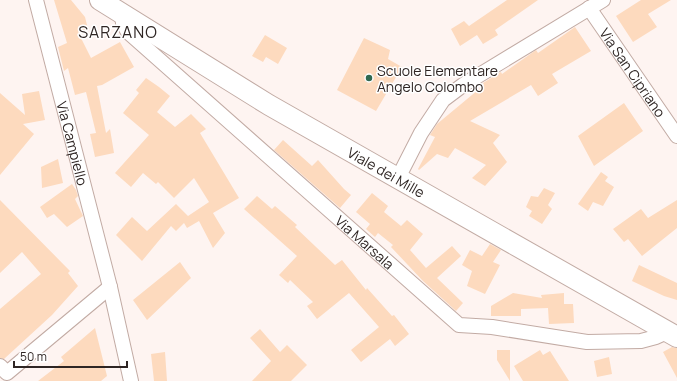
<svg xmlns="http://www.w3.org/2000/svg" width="677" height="381" viewBox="0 0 677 381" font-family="Manrope,sans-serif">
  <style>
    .building { fill: #fddabe }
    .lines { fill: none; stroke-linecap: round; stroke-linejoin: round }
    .minor-casing { stroke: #c2aba4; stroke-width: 16 }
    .secondary-casing { stroke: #c2aba4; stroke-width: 22 }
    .minor { stroke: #fff; stroke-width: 14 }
    .secondary { stroke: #fff; stroke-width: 20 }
    .poi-dot { fill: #306850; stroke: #fff; stroke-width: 1.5 }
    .labels { text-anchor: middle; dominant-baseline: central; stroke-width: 3; stroke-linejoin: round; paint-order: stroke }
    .poi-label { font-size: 14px; fill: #2e2523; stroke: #fff; text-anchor: start }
    .street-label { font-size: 14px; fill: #2e2523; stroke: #fff }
    .quarter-label { font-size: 16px; letter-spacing: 1px; fill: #2e2523; stroke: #fff }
  </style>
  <rect width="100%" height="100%" fill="#fef4f1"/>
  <path class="building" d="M 54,0 L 71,0 L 85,17 L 88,29 L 78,32 L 91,58 L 120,42 L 134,67 L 102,85 L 97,86 L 106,133 L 110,129 L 114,153 L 95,157 L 90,134 L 96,133 L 86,92 L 75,95 L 68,68 L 64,71 L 58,47 L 67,43 Z
    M 507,0 L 538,0 L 495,30 L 498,35 L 483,44 L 477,35 L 460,46 L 451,29 L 464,21 L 469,26 Z
    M 641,0 L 671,0 L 648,14 L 657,27 L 633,42 L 616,16 Z
    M 575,27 L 591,51 L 552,74 L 558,83 L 538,96 L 531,85 L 470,121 L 500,135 L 493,143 L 507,162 L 485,186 L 472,178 L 486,165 L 455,148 L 448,158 L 437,154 L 419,170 L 418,169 L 435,137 L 430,135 L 437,124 L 484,85 L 483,83 L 501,72 L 502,74 L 536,50 L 538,53 Z
    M 265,35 L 287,48 L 278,64 L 266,57 L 263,62 L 252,56 Z
    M 364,38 L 390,50 L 388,59 L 402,67 L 376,111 L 337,90 Z
    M 146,78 L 159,87 L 170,96 L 157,112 L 175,127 L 191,114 L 206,129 L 200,133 L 239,198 L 213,213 L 225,233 L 213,248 L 199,221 L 187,228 L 184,223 L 176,231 L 171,226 L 142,261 L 116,235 L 132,217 L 147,231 L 176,204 L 188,216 L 209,202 L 194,178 L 174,198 L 158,182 L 156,184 L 143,173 L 131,187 L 115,173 L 149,135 L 123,113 L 139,93 L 136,90 Z
    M 39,91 L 45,120 L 23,124 L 34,134 L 0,175 L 0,93 L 25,115 L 22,94 Z
    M 624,103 L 643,131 L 594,166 L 578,136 Z
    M 283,140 L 312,166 L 318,160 L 344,189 L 351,195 L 340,208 L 274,150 Z
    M 58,159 L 63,183 L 42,188 L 41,167 Z
    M 601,172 L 608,177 L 605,181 L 614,187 L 603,206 L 593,202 L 588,211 L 578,204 Z
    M 72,184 L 76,190 L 78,196 L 75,199 L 83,216 L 67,227 L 54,214 L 47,218 L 40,207 Z
    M 544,188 L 555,193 L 548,205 L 552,209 L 542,224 L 529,216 L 532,211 L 526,207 L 531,196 L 538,197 Z
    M 372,193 L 388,206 L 384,212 L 401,226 L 407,220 L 423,234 L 410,250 L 426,268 L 452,246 L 461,256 L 437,278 L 463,303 L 456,311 L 423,281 L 391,247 L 393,245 L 378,233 L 375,237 L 366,229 L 370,224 L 356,212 Z
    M 257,196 L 272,209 L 275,206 L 297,225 L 295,227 L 335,265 L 342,260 L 366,290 L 367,288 L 392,316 L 394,315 L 409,334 L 395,346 L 390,339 L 361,362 L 351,350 L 379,327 L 349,293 L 317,319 L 307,306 L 313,302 L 290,280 L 288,283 L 279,275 L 297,256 L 244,209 Z
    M 0,200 L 70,271 L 68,273 L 78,286 L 52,315 L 4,359 L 0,358 L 0,309 L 41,274 L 22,252 L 0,273 Z
    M 677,200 L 677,228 L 642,256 L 628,239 L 624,242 L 613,229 L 641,209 L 648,218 Z
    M 490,244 L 501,250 L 493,262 L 500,265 L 485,294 L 467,286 L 472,271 L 462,265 L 470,250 L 482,256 Z
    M 180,262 L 191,278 L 147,320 L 133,300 Z
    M 639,265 L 677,283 L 677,300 L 664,296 L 632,281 Z
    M 513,293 L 542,298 L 541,295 L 564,293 L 564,304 L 573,304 L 574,323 L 549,324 L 548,308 L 521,309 L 521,316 L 491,316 L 491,306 Z
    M 95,328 L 107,376 L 101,381 L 38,381 L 64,361 L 61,357 Z
    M 260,329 L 280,352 L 287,345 L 307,365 L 291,381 L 252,381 L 271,361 L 250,338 Z
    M 672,347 L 677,348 L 677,378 L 663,352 Z
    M 497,350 L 510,350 L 510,381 L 497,360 Z
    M 540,350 L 543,355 L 550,351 L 569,381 L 523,381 L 514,366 Z
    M 165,352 L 167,381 L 154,381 L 151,354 Z
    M 609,357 L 612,374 L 597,377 L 594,361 Z"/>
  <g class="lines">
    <defs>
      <g id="minor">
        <path id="s1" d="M 36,0 L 110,287 L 131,381"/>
        <path id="s2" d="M 589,8 L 677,136"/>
        <path id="s3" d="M 122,14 L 123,23 L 128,32 L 459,325 L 492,327 L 587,342 L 641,341 L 656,337 L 667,332"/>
        <path d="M 398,178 L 421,133 L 443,100 L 463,85 L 603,0"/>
        <path d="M 0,366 L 7,373 L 110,287"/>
      </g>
      <g id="secondary">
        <path id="s4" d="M 100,0 L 269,105 L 677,337"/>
      </g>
    </defs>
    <use href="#minor" class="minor-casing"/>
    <use href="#secondary" class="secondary-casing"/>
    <use href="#minor" class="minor"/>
    <use href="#secondary" class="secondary"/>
  </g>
  <circle class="poi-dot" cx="369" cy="78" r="4"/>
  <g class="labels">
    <g class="poi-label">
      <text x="377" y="70">Scuole Elementare<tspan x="377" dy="16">Angelo Colombo</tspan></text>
    </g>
    <g class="street-label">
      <text stroke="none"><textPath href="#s2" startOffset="78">Via San Cipriano</textPath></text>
      <text stroke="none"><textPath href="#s1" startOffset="148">Via Campiello</textPath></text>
      <text stroke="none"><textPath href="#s4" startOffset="334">Viale dei Mille</textPath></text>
      <text stroke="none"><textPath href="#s3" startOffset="336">Via Marsala</textPath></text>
    </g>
    <g class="quarter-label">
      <text x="118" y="32">SARZANO</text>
    </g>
  </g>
  <path d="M14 361v6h113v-6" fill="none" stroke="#2e2523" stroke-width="2"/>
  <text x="20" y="361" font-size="12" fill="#2e2523" stroke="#ffffff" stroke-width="3" paint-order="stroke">50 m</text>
</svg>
